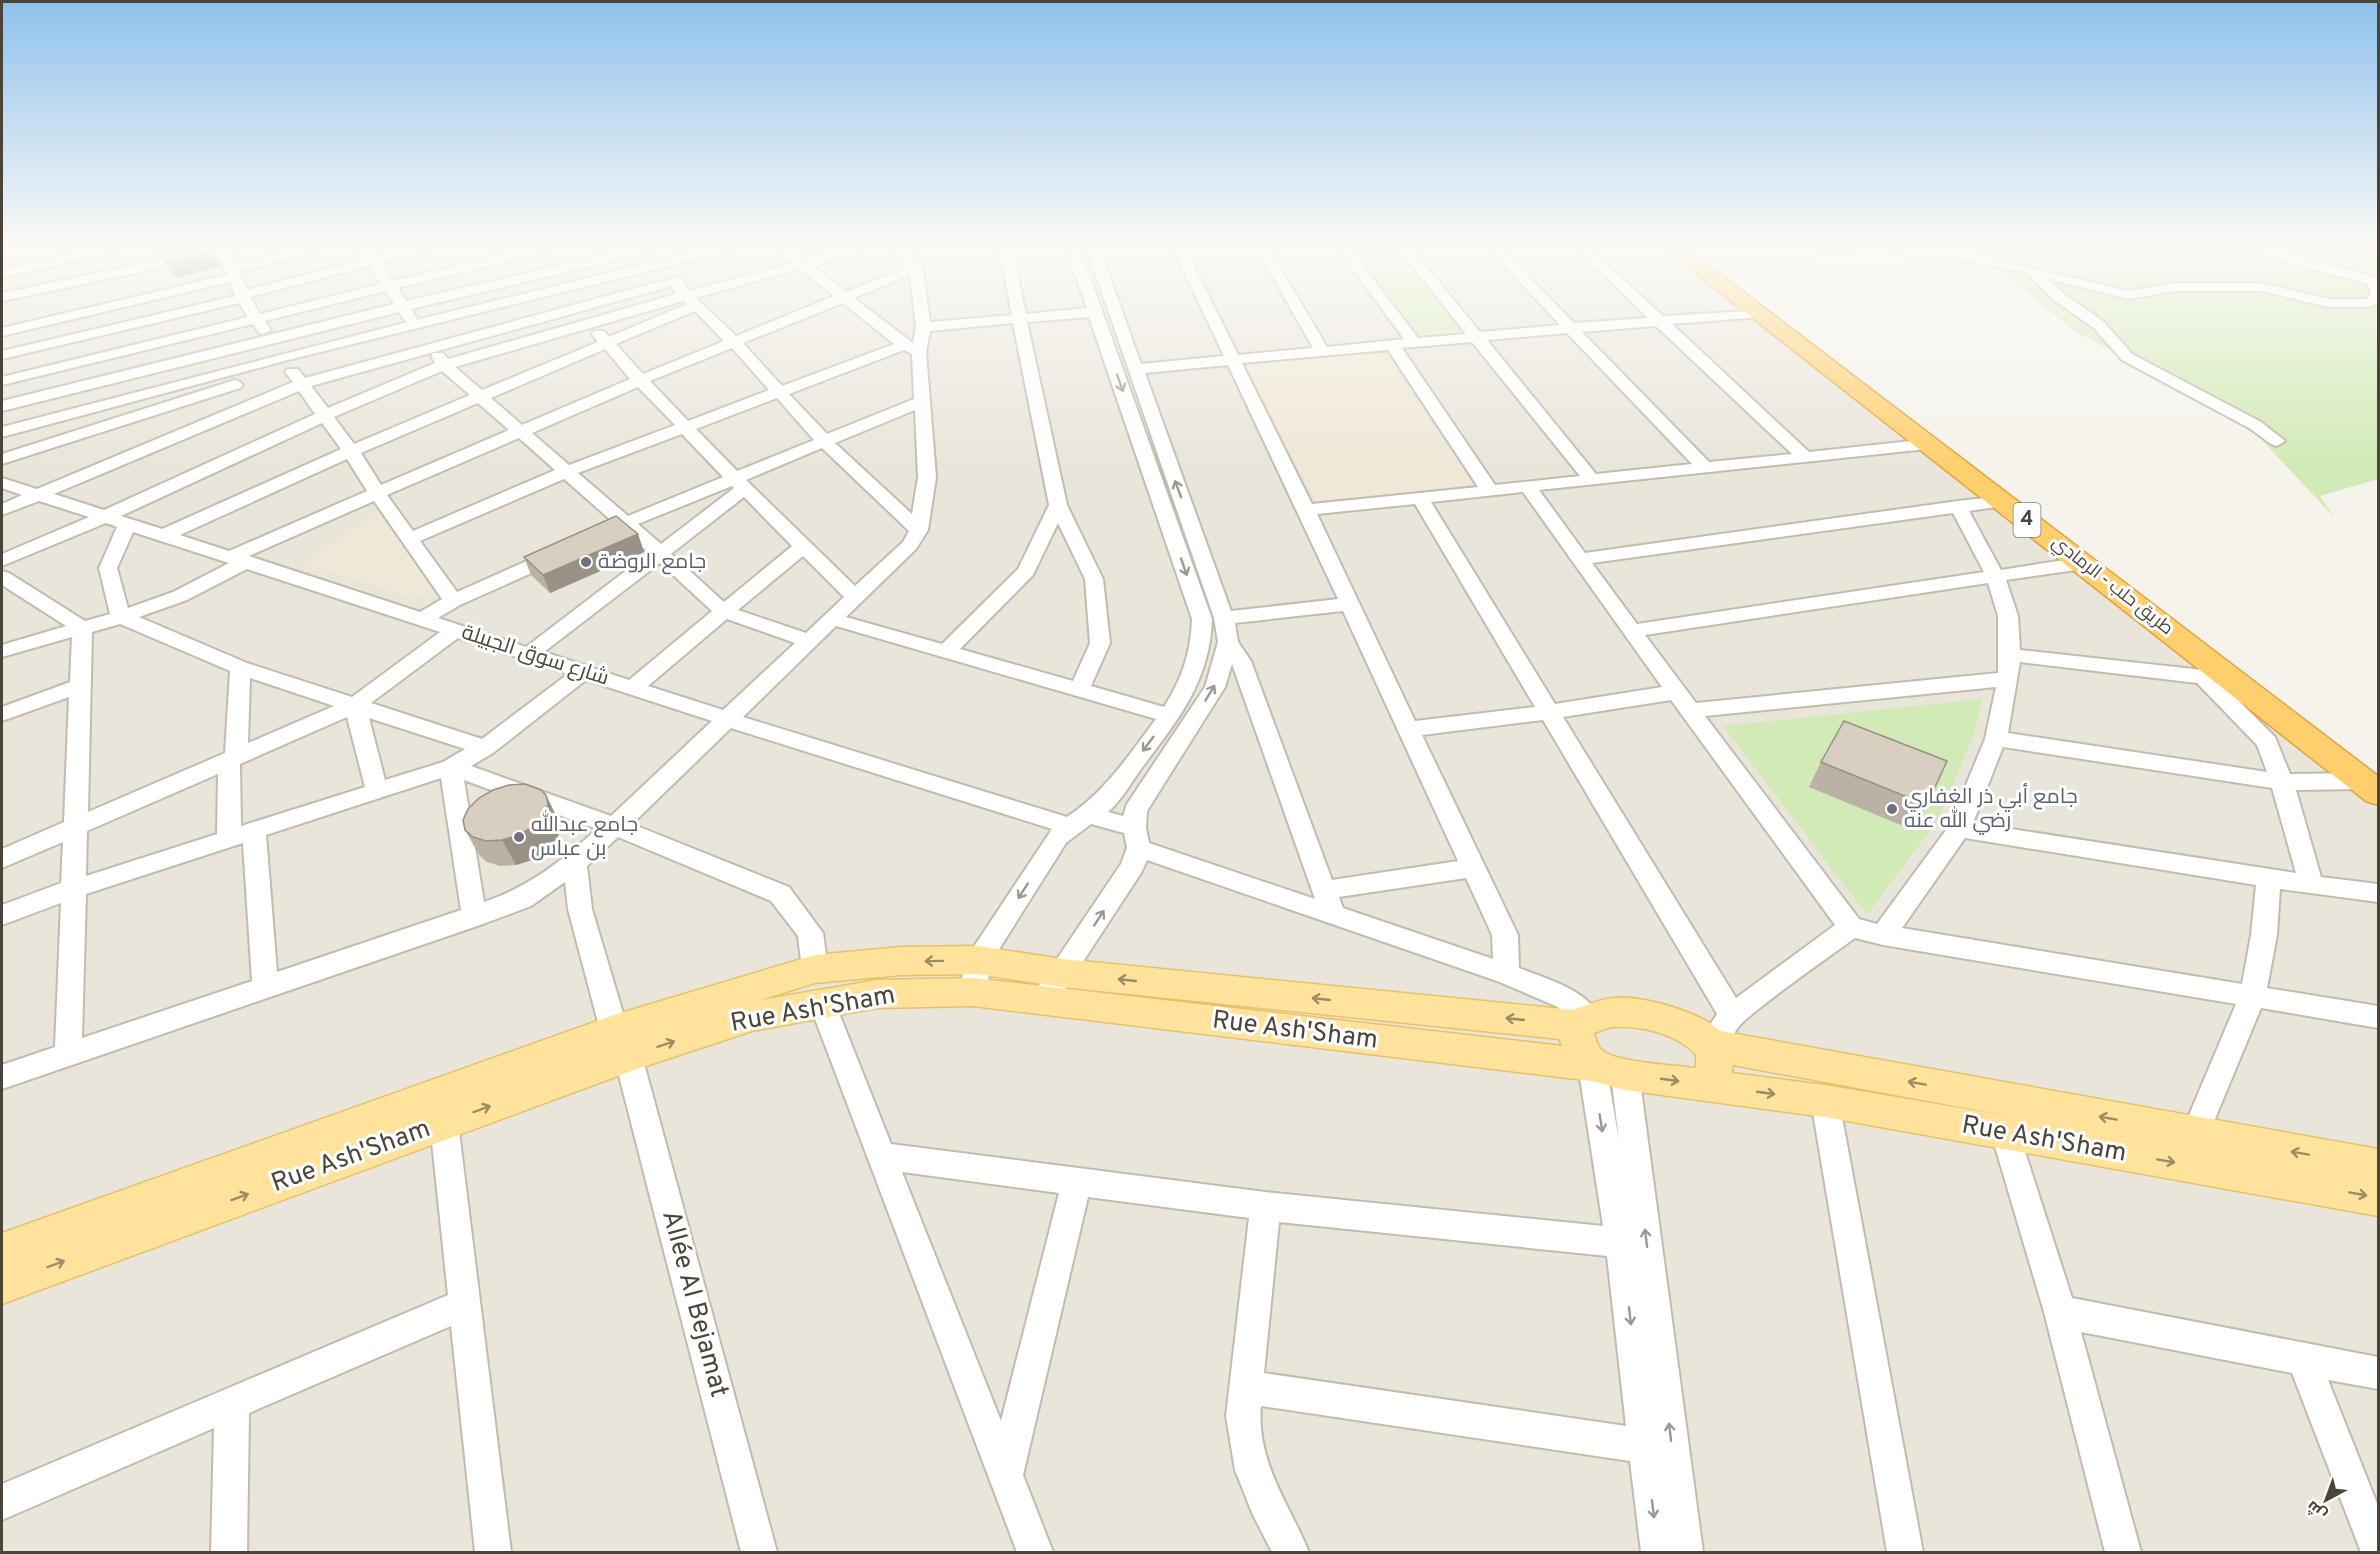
<svg xmlns="http://www.w3.org/2000/svg" width="2380" height="1554" viewBox="0 0 2380 1554" font-family="Overpass,Cairo,sans-serif">
  <style>
    .residential { fill: #eae5da }
    .education { fill: #efe8d6 }
    .green { fill: #d2eab5 }
    .lines { fill: none; stroke-linecap: round; stroke-linejoin: round }
    .minor-casing { stroke: #c2bbae; stroke-width: 4 }
    .major-casing { stroke: #e6c16a; stroke-width: 3 }
    .highway-casing { stroke: #e0a43c; stroke-width: 3 }
    .minor { fill: #fff; fill-rule: evenodd }
    .major { fill: #ffe39c; fill-rule: evenodd }
    .highway { fill: #ffcf6e; fill-rule: evenodd }
    .wall { fill: #bab2a6 }
    .shaded-wall { fill: #979187 }
    .building { fill: #d8cfc1; stroke: #979187; stroke-width: 1.5 }
    .oneway { stroke: #9c9892 }
    .oneway2 { stroke: #9c8c66 }
    .worship-dot { fill: #6b7280; stroke: #fff; stroke-width: 2 }
    .labels { text-anchor: middle; dominant-baseline: central; stroke-width: 6; stroke-linejoin: round; paint-order: stroke }
    .far-street-label { font-size: 18px; fill: #4b4439; stroke: #fff }
    .shield { fill: #fff; stroke: #817c74; stroke-width: 1.5 }
    .shield-label { font-size: 20px; font-weight: bold; fill: #4b4439 }
    .worship-label { font-size: 21px; fill: #5b616d; stroke: #fff; text-anchor: start }
    .street-label { font-size: 21px; fill: #4b4439; stroke: #fff }
    .near-street-label { font-size: 26px; fill: #4b4439; stroke: #fff }
  </style>
  <rect width="100%" height="100%" fill="#f6f3ec"/>
  <path class="residential" d="M 2,249 L 1665,249 L 2378,809 L 2378,1552 L 2,1552 Z"/>
  <path class="education" d="M 1380,350 L 1474,484 L 1317,503 L 1243,363 Z
    M 379,513 L 436,591 L 427,599 L 422,595 L 416,599 L 302,563 Z"/>
  <path class="green" d="M 1351,249 L 1397,249 L 1462,330 L 1412,334 Z
    M 1975,249 L 2378,249 L 2378,479 L 2320,496 L 2334,517 L 2240,417 L 2074,331 Z
    M 1982,699 L 1975,732 L 1938,820 L 1867,915 L 1723,726 Z"/>
  <g class="lines">
    <defs>
      <path id="minor" d="M 96,249 L 119,249 L 112,253 L 2,277 L 2,269 Z
        M 217,249 L 230,249 L 237,264 L 297,249 L 318,249 L 316,252 L 239,272 L 247,290 L 365,259 L 359,249 L 371,249 L 376,256 L 405,249 L 425,249 L 424,252 L 381,263 L 393,281 L 527,249 L 549,249 L 547,252 L 398,288 L 406,301 L 632,249 L 654,249 L 647,253 L 411,309 L 417,318 L 416,320 L 707,249 L 728,249 L 726,252 L 288,360 L 2,437 L 2,427 L 408,322 L 405,321 L 399,312 L 2,411 L 2,401 L 394,304 L 386,291 L 265,321 L 271,330 L 264,334 L 259,333 L 253,324 L 2,385 L 2,377 L 248,317 L 239,303 L 2,359 L 2,351 L 235,296 L 230,282 L 2,336 L 2,328 L 227,275 ZM 369,266 L 381,284 L 260,314 L 250,297 Z
        M 777,249 L 791,249 L 805,260 L 843,249 L 862,249 L 861,252 L 813,266 L 846,292 L 907,267 L 891,249 L 905,249 L 923,268 L 930,322 L 1012,315 L 999,249 L 1012,249 L 1026,314 L 1087,308 L 1066,249 L 1080,249 L 1212,619 C 1210,682 1177,721 1141,769 C 1130,784 1122,800 1108,812 L 1123,816 L 1127,804 L 1205,687 L 1218,642 L 1214,618 L 1087,249 L 1100,249 L 1141,364 L 1224,356 L 1173,249 L 1186,249 L 1238,355 L 1313,348 L 1257,249 L 1269,249 L 1327,347 L 1404,339 L 1338,249 L 1350,249 L 1418,338 L 1466,334 L 1399,249 L 1412,249 L 1480,332 L 1560,325 L 1489,249 L 1502,249 L 1574,323 L 1648,318 L 1577,249 L 1590,249 L 1663,316 L 1766,310 L 1768,313 L 1761,317 L 1672,324 L 1809,452 L 1930,439 L 1936,440 L 1938,444 L 1936,448 L 1539,490 L 1585,553 L 1958,501 L 2003,496 L 2009,497 L 2012,501 L 2009,505 L 1969,511 L 2001,570 L 2083,557 L 2090,559 L 2092,563 L 2090,567 L 2083,569 L 2006,580 L 2018,616 L 2020,650 L 2203,670 L 2235,671 L 2238,676 L 2235,681 L 2221,683 L 2275,737 L 2290,774 L 2363,773 L 2371,775 L 2374,781 L 2371,787 L 2363,789 L 2296,790 L 2321,877 L 2378,884 L 2378,902 L 2280,889 L 2277,935 L 2267,988 L 2378,1006 L 2378,1028 L 2261,1008 L 2205,1143 L 2195,1147 L 2185,1143 L 2181,1134 L 2236,1004 L 1883,945 L 1855,938 C 1818,965 1779,991 1744,1021 C 1728,1035 1728,1062 1701,1053 L 1697,1045 L 1717,1014 L 1543,720 L 1422,735 L 1518,935 L 1519,968 C 1549,980 1587,989 1602,1020 L 1598,1028 L 1589,1031 L 1580,1028 L 1558,1007 L 1497,981 L 1147,860 L 1141,873 L 1052,1009 L 1043,1012 L 1034,1009 L 1030,1001 L 1034,993 L 1121,864 L 1127,848 L 1124,833 L 1091,824 L 1066,843 L 991,962 L 986,992 L 982,1000 L 973,1003 L 964,1000 L 960,992 L 965,960 L 1052,829 L 731,728 L 632,824 L 789,887 L 823,933 L 828,969 L 824,976 L 815,979 L 806,976 L 802,969 L 798,936 L 771,901 L 618,837 L 587,866 L 592,909 L 628,1030 L 624,1038 L 614,1041 L 604,1038 L 600,1030 L 568,909 L 565,882 L 531,906 L 483,924 L 2,1089 L 2,1065 L 55,1047 L 61,903 L 2,925 L 2,905 L 61,883 L 63,842 L 2,868 L 2,849 L 64,822 L 69,697 L 2,721 L 2,707 L 70,682 L 72,637 L 2,657 L 2,645 L 66,626 L 2,585 L 2,571 L 9,573 L 85,621 L 110,614 L 99,568 L 117,527 L 106,523 L 2,566 L 2,554 L 89,517 L 39,501 L 2,515 L 2,504 L 22,495 L 2,488 L 2,478 L 37,489 L 293,382 L 285,372 L 288,369 L 298,369 L 305,378 L 676,277 L 681,278 L 688,291 L 793,263 ZM 800,269 L 834,296 L 736,336 L 696,298 ZM 910,275 L 916,327 L 913,343 L 854,298 ZM 672,286 L 676,294 L 448,359 L 443,353 L 433,353 L 431,356 L 435,363 L 328,408 L 311,386 ZM 683,301 L 687,304 L 609,337 L 604,331 L 594,331 L 592,334 L 598,342 L 482,390 L 455,367 ZM 843,303 L 894,344 L 782,386 L 743,343 ZM 695,311 L 724,341 L 643,374 L 616,344 ZM 1089,317 L 1192,619 C 1191,652 1182,679 1164,707 L 1091,686 L 1110,643 L 1103,579 L 1067,505 L 1027,322 ZM 1013,323 L 1049,505 L 1018,569 L 942,644 L 846,617 L 916,549 L 928,530 L 936,477 L 926,352 L 930,331 ZM 1656,326 L 1792,454 L 1709,462 L 1582,332 ZM 1567,333 L 1692,464 L 1596,474 L 1487,340 ZM 1472,342 L 1580,476 L 1495,485 L 1402,348 ZM 732,348 L 769,390 L 688,421 L 650,381 ZM 605,349 L 630,379 L 522,425 L 491,398 ZM 904,350 L 912,354 L 914,399 L 827,434 L 789,394 ZM 1388,350 L 1478,487 L 1312,504 L 1242,363 ZM 1228,365 L 1338,599 L 1231,611 L 1145,373 ZM 442,371 L 470,395 L 354,444 L 334,417 ZM 638,387 L 675,425 L 569,465 L 532,433 ZM 299,391 L 315,414 L 104,510 L 54,494 ZM 777,398 L 814,440 L 737,471 L 696,429 ZM 478,403 L 509,430 L 381,485 L 361,453 ZM 915,410 L 918,477 L 912,514 L 835,443 ZM 322,423 L 341,449 L 162,529 L 121,516 ZM 682,434 L 723,477 L 628,516 L 578,473 ZM 519,438 L 555,470 L 413,531 L 387,495 ZM 822,448 L 909,531 L 903,542 L 855,586 L 746,480 ZM 347,459 L 367,491 L 229,551 L 180,535 ZM 564,479 L 613,522 L 607,527 L 610,531 L 623,530 L 649,553 L 526,647 L 438,618 L 460,605 L 563,559 L 565,555 L 563,551 L 549,551 L 457,592 L 420,541 ZM 732,486 L 734,488 L 661,544 L 638,524 ZM 1523,492 L 1662,687 L 1555,704 L 1431,502 ZM 744,497 L 792,546 L 724,602 L 671,554 ZM 374,501 L 442,599 L 420,612 L 249,556 ZM 1415,504 L 1535,707 L 1415,721 L 1317,514 ZM 1953,513 L 1984,572 L 1637,624 L 1592,563 ZM 1058,523 L 1085,579 L 1090,643 L 1073,681 L 960,649 L 1033,575 ZM 133,532 L 229,563 L 173,592 L 128,608 L 117,568 ZM 803,556 L 844,597 L 806,633 L 738,610 ZM 660,563 L 712,611 L 629,680 L 544,652 ZM 247,569 L 440,632 L 352,697 L 247,663 L 139,617 L 187,600 ZM 1988,583 L 1998,616 L 1998,673 L 1696,703 L 1645,635 ZM 1343,611 L 1458,861 L 1332,880 L 1251,661 L 1238,642 L 1235,623 ZM 727,619 L 795,643 L 723,710 L 648,686 ZM 120,624 L 230,671 L 225,753 L 88,812 L 92,632 ZM 836,626 L 1156,719 C 1129,755 1105,792 1067,817 L 743,717 ZM 458,638 L 568,674 L 482,739 L 371,703 ZM 2020,662 L 2197,683 L 2257,745 L 2267,772 L 2008,733 ZM 1232,664 L 1315,899 L 1149,843 L 1146,828 L 1147,811 L 1225,687 ZM 250,678 L 334,706 L 248,743 ZM 586,680 L 712,721 L 611,816 L 471,766 L 493,753 ZM 1996,687 L 1985,739 L 1949,826 L 1877,924 L 1859,919 L 1705,716 ZM 1671,700 L 1835,925 L 1736,998 L 1563,717 ZM 347,717 L 365,787 L 241,826 L 240,764 ZM 369,718 L 465,749 L 443,762 L 385,780 ZM 2003,747 L 2272,788 L 2296,873 L 1973,823 ZM 218,774 L 217,834 L 86,876 L 87,831 ZM 441,778 L 461,910 L 277,972 L 266,835 ZM 464,780 L 597,829 C 563,860 529,887 484,902 ZM 1965,838 L 2256,885 L 2251,935 L 2242,984 L 1902,928 ZM 243,843 L 252,981 L 82,1038 L 86,894 ZM 1466,878 L 1492,935 L 1493,959 L 1343,908 L 1339,897 Z
        M 1744,249 L 1857,249 L 1850,253 L 1701,258 L 1694,254 L 1701,250 Z
        M 1884,249 L 1923,249 L 1971,254 L 2129,291 L 2174,283 L 2260,283 L 2329,299 L 2366,299 L 2371,296 L 2368,284 L 2279,260 L 2256,249 L 2274,249 L 2378,278 L 2378,303 L 2369,307 L 2329,307 L 2260,291 L 2174,291 L 2129,299 L 2048,279 L 2064,294 L 2104,322 L 2132,354 L 2261,422 L 2285,441 L 2277,446 L 2271,444 L 2249,428 L 2122,360 L 2094,328 L 2054,300 L 2027,273 L 1971,262 L 1891,253 Z
        M 193,250 L 200,254 L 198,257 L 127,275 L 2,301 L 2,293 L 126,267 Z
        M 235,380 L 240,382 L 243,385 L 240,388 L 2,464 L 2,454 Z
        M 822,992 L 831,995 L 835,1003 L 891,1144 L 1265,1192 L 1603,1226 L 1578,1065 L 1582,1057 L 1592,1053 L 1602,1057 L 1606,1065 L 1619,1141 L 1611,1074 L 1615,1066 L 1625,1062 L 1635,1066 L 1639,1074 L 1703,1552 L 1641,1552 L 1630,1461 L 1261,1406 C 1256,1461 1289,1504 1309,1552 L 1272,1552 L 1253,1515 L 1235,1470 L 1226,1416 L 1249,1218 L 1088,1197 L 1023,1475 L 1053,1552 L 1017,1552 L 809,1003 L 813,995 ZM 902,1172 L 1059,1193 L 1001,1421 ZM 1279,1222 L 1607,1256 L 1626,1426 L 1264,1373 Z
        M 628,1044 L 638,1048 L 642,1056 L 777,1552 L 741,1552 L 614,1056 L 618,1048 Z
        M 1825,1089 L 1835,1092 L 1839,1101 L 1923,1552 L 1887,1552 L 1811,1101 L 1815,1092 Z
        M 444,1110 L 454,1114 L 458,1123 L 511,1552 L 475,1552 L 451,1326 L 249,1413 L 247,1552 L 211,1552 L 214,1428 L 2,1520 L 2,1484 L 448,1295 L 430,1123 L 434,1114 Z
        M 2005,1120 L 2015,1124 L 2019,1133 L 2072,1298 L 2378,1357 L 2378,1389 L 2328,1380 L 2378,1506 L 2378,1552 L 2361,1552 L 2292,1373 L 2081,1332 L 2141,1552 L 2105,1552 L 2044,1312 L 1991,1133 L 1995,1124 Z"/>
      <path id="major" d="M 978,946 L 1062,959 L 1573,1010 C 1586,1005 1600,999 1614,998 C 1641,995 1701,1012 1720,1031 L 2378,1149 L 2378,1216 L 1825,1117 L 1625,1090 L 1592,1081 L 973,1006 L 877,1008 L 752,1031 L 634,1070 L 2,1304 L 2,1233 L 614,1015 L 815,955 L 901,947 ZM 978,974 L 1062,987 L 1559,1039 L 1562,1046 L 973,978 L 877,980 L 760,1000 L 815,983 L 901,975 ZM 1611,1027 C 1639,1025 1677,1033 1696,1055 L 1696,1068 C 1672,1065 1626,1063 1606,1053 C 1598,1049 1596,1040 1594,1033 ZM 1733,1065 L 2014,1117 L 1825,1085 L 1732,1073 Z"/>
      <path id="highway" d="M 1665,249 L 1687,249 L 2378,776 L 2378,805 L 2366,801 Z"/>
    </defs>
    <use href="#minor" class="minor-casing"/>
    <use href="#major" class="major-casing"/>
    <use href="#highway" class="highway-casing"/>
    <use href="#minor" class="minor"/>
    <use href="#major" class="major"/>
    <use href="#highway" class="highway"/>
  </g>
  <path class="wall" d="M 158,252 L 220,266 L 177,278 L 166,267 Z
    M 638,534 L 644,552 L 550,593 L 531,575 L 524,557 Z
    M 1821,762 L 1927,805 L 1913,830 L 1809,787 Z
    M 546,795 L 558,820 L 561,829 L 556,840 L 547,851 L 532,860 L 516,865 L 500,866 L 487,862 L 479,855 L 465,830 Z"/>
  <path class="shaded-wall" d="M 212,251 L 220,266 L 177,278 L 168,262 Z
    M 638,534 L 644,552 L 550,593 L 543,575 Z
    M 546,795 L 558,820 L 561,829 L 556,840 L 547,851 L 532,860 L 516,865 L 502,840 Z"/>
  <path class="building" d="M 169,249 L 210,249 L 212,251 L 168,262 L 158,252 Z
    M 616,516 L 638,534 L 543,575 L 524,557 Z
    M 1844,721 L 1947,761 L 1927,805 L 1821,762 Z
    M 525,784 L 541,790 L 546,795 L 548,804 L 544,815 L 534,826 L 519,835 L 502,840 L 486,841 L 473,837 L 465,830 L 463,820 L 468,809 L 479,798 L 493,790 L 509,785 Z"/>
  <defs><path id="oneway-shaft" d="M-6 0H5M1.5-3L5.5 0L1.5 3" fill="none" stroke-width="1.6" stroke-linecap="round" stroke-linejoin="round" transform="scale(1.5)"/></defs>
  <g class="oneway">
    <use href="#oneway-shaft" transform="translate(1120 383) rotate(71)"/>
    <use href="#oneway-shaft" transform="translate(1178 489) rotate(-110)"/>
    <use href="#oneway-shaft" transform="translate(1184 567) rotate(71)"/>
    <use href="#oneway-shaft" transform="translate(1210 693) rotate(-59)"/>
    <use href="#oneway-shaft" transform="translate(1148 744) rotate(127)"/>
    <use href="#oneway-shaft" transform="translate(1023 891) rotate(123)"/>
    <use href="#oneway-shaft" transform="translate(1099 918) rotate(-57)"/>
    <use href="#oneway-shaft" transform="translate(1601 1123) rotate(81)"/>
    <use href="#oneway-shaft" transform="translate(1646 1238) rotate(-97)"/>
    <use href="#oneway-shaft" transform="translate(1630 1316) rotate(83)"/>
    <use href="#oneway-shaft" transform="translate(1670 1432) rotate(-97)"/>
    <use href="#oneway-shaft" transform="translate(1653 1509) rotate(83)"/>
  </g>
  <g class="oneway2">
    <use href="#oneway-shaft" transform="translate(934 961) rotate(179)"/>
    <use href="#oneway-shaft" transform="translate(1127 980) rotate(-174)"/>
    <use href="#oneway-shaft" transform="translate(1321 999) rotate(-174)"/>
    <use href="#oneway-shaft" transform="translate(1515 1019) rotate(-174)"/>
    <use href="#oneway-shaft" transform="translate(666 1044) rotate(-18)"/>
    <use href="#oneway-shaft" transform="translate(1670 1080) rotate(8)"/>
    <use href="#oneway-shaft" transform="translate(1917 1083) rotate(-170)"/>
    <use href="#oneway-shaft" transform="translate(1766 1093) rotate(8)"/>
    <use href="#oneway-shaft" transform="translate(482 1109) rotate(-20)"/>
    <use href="#oneway-shaft" transform="translate(2108 1118) rotate(-170)"/>
    <use href="#oneway-shaft" transform="translate(2300 1153) rotate(-170)"/>
    <use href="#oneway-shaft" transform="translate(2166 1161) rotate(10)"/>
    <use href="#oneway-shaft" transform="translate(2358 1194) rotate(10)"/>
    <use href="#oneway-shaft" transform="translate(240 1197) rotate(-20)"/>
    <use href="#oneway-shaft" transform="translate(56 1264) rotate(-20)"/>
  </g>
  <linearGradient id="sky" x2="0" y2="1"><stop stop-color="#8fc1ec"/><stop offset="0.53" stop-color="#fbfaf6"/><stop offset="1" stop-color="#fbfaf6" stop-opacity="0"/></linearGradient>
  <rect width="2380" height="466" fill="url(#sky)"/>
  <g class="worship-dot">
    <circle cx="586" cy="562" r="6"/>
    <circle cx="1892" cy="809" r="6"/>
    <circle cx="519" cy="837" r="6"/>
  </g>
  <g class="labels">
    <g class="far-street-label">
      <text transform="translate(2112 586) rotate(38)">طريق حلب - الرمادي</text>
    </g>
    <rect class="shield" x="2013.5" y="503" width="27" height="34" rx="4.5"/>
    <g class="shield-label">
      <text x="2027" y="520">4</text>
    </g>
    <g class="worship-label">
      <text x="598" y="562">جامع الروضة</text>
      <text x="1904" y="797">جامع أبي ذر الغفاري<tspan x="1904" dy="24">رضي الله عنه</tspan></text>
      <text x="531" y="825">جامع عبدالله<tspan x="531" dy="24">بن عباس</tspan></text>
    </g>
    <g class="street-label">
      <text transform="translate(535 656) rotate(18)">شارع سوق الجبيلة</text>
    </g>
    <g class="near-street-label">
      <text transform="translate(813 1010) rotate(-10)">Rue Ash'Sham</text>
      <text transform="translate(1295 1031) rotate(7)">Rue Ash'Sham</text>
      <text transform="translate(2044 1140) rotate(10)">Rue Ash'Sham</text>
      <text transform="translate(351 1157) rotate(-20)">Rue Ash'Sham</text>
      <text transform="translate(694 1304) rotate(75)">Allée Al Bejamat</text>
    </g>
  </g>
  <rect width="2380" height="1554" fill="none" stroke="#4b4439" stroke-width="6"/>
  <g transform="translate(2326 1500) rotate(221)" stroke="#ffffff" stroke-width="4.5" paint-order="stroke">
  <path d="M0-4.5L10 22L0 15L-10 22Z" fill="#4b4439"/>
  <text y="-9" font-size="16" font-weight="bold" text-anchor="middle" fill="#4b4439">ش</text>
  </g>
</svg>
